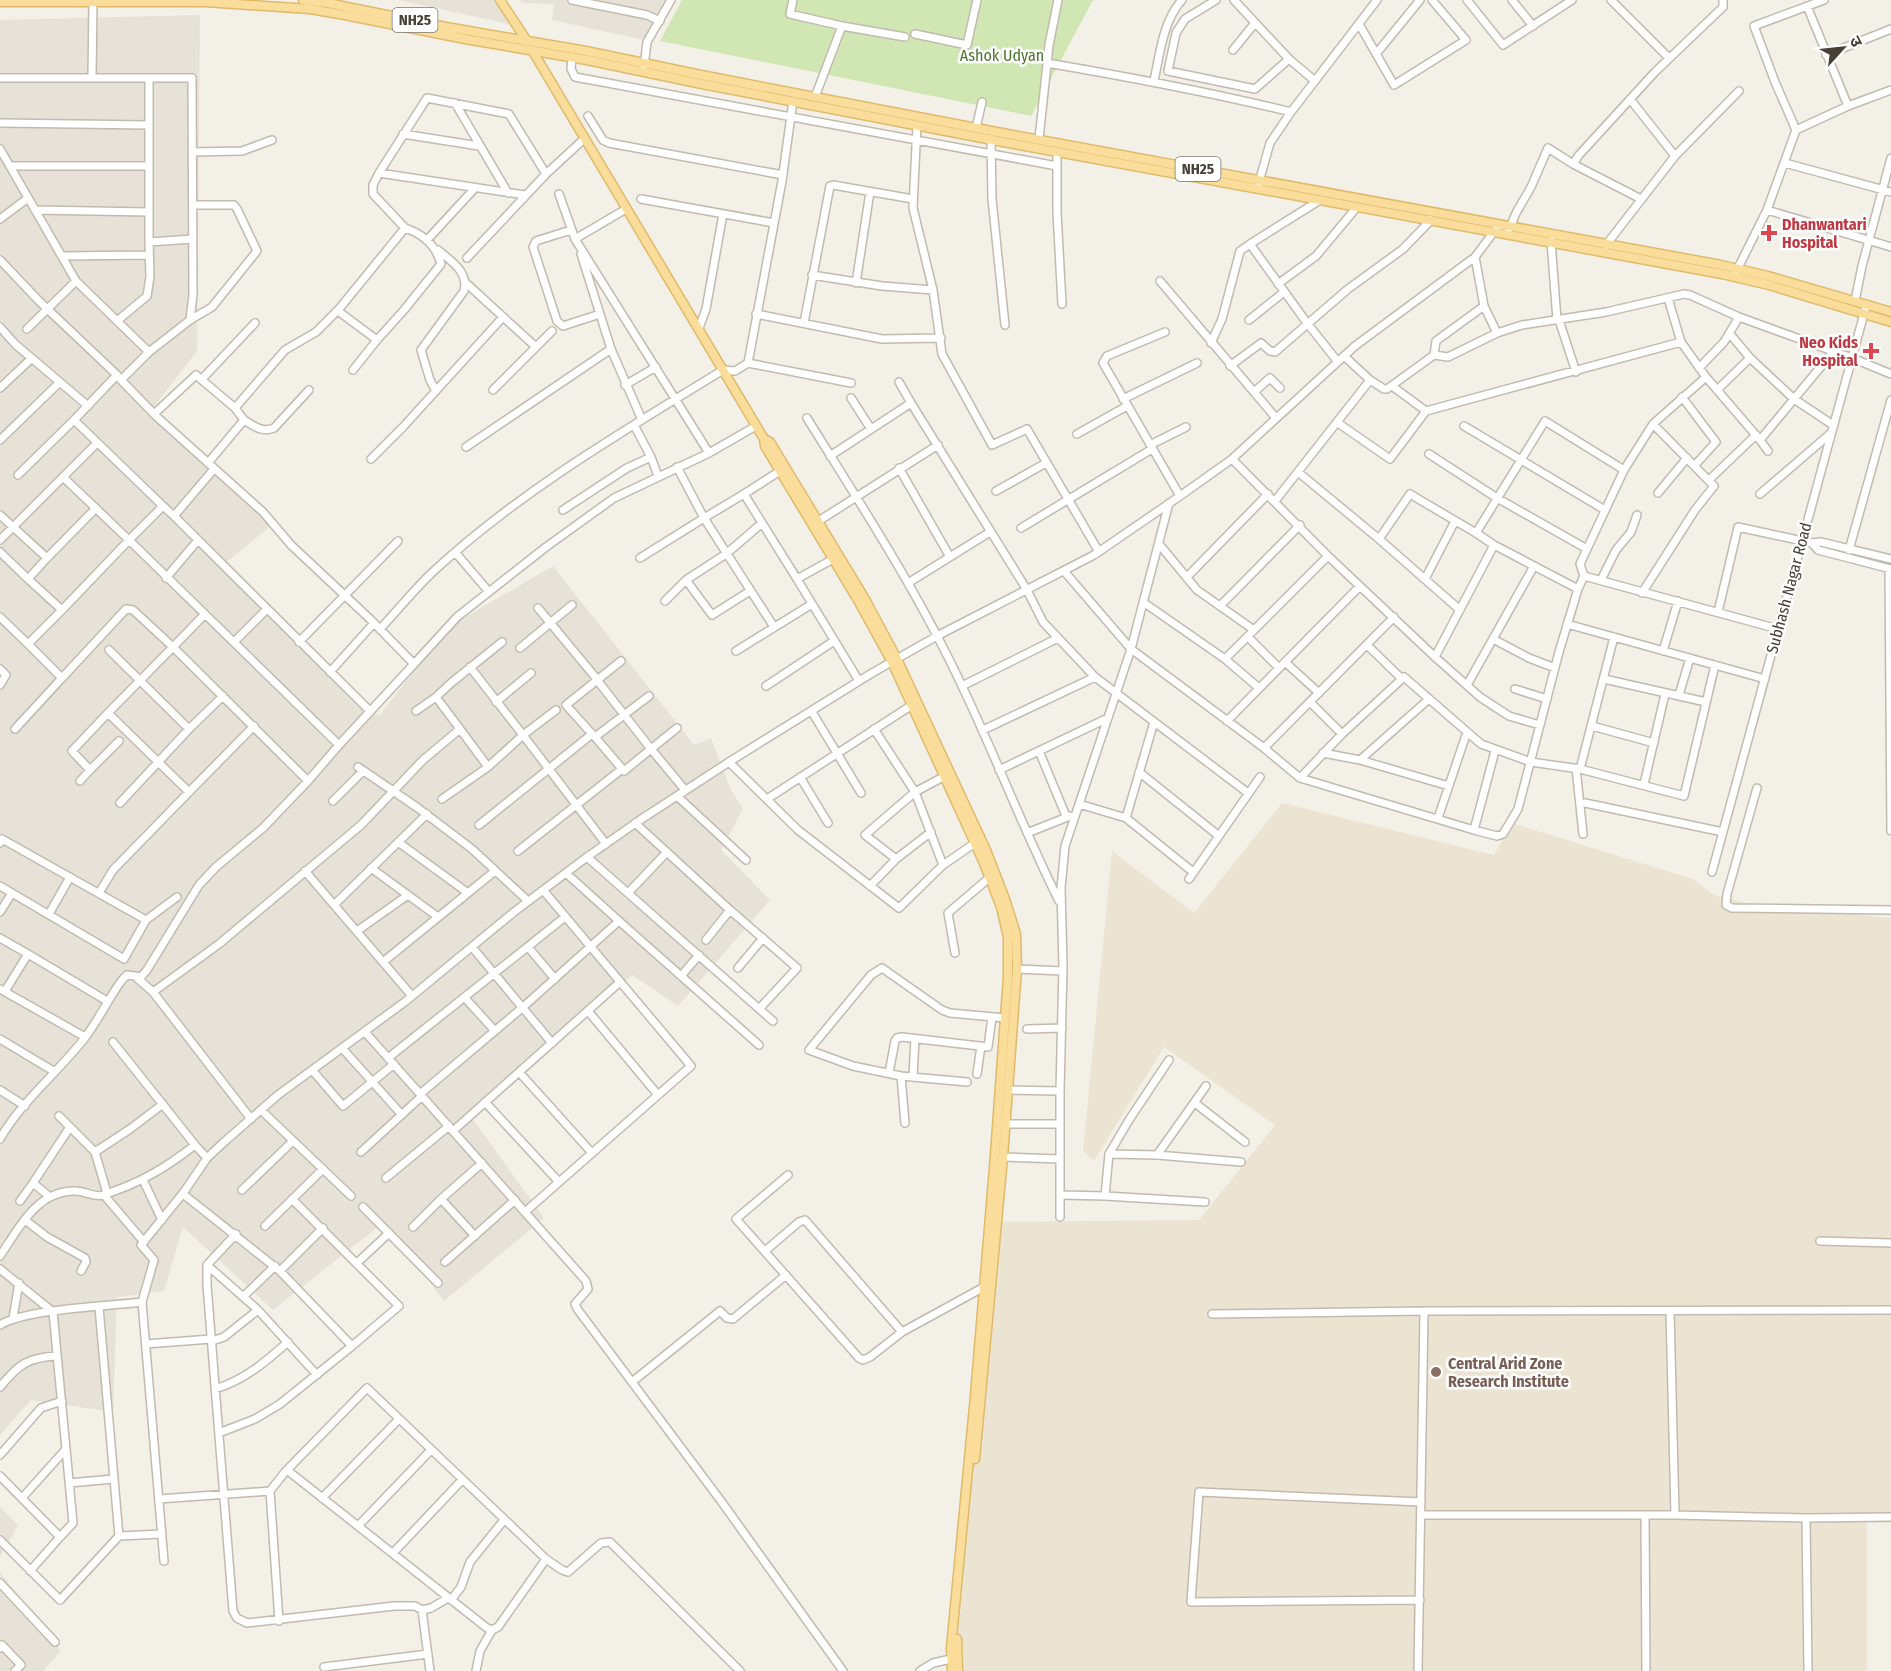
<svg xmlns="http://www.w3.org/2000/svg" width="1891" height="1671" viewBox="0 0 1891 1671" font-family="'Fira Sans Condensed','Noto Sans Devanagari',sans-serif">
  <style>
    .residential { fill: #e7e2d7 }
    .education { fill: #ece4d3 }
    .green { fill: #d0e6b3 }
    .lines { fill: none; stroke-linecap: round; stroke-linejoin: round }
    .minor-casing { stroke: #c2baae; stroke-width: 10 }
    .major-casing { stroke: #dfba6b; stroke-width: 11 }
    .minor { stroke: #fff; stroke-width: 7 }
    .major { stroke: #fadd9b; stroke-width: 8 }
    .health-dot { fill: #e0444e; stroke: #fff; stroke-width: 2 }
    .education-dot { fill: #8d6e63; stroke: #fff; stroke-width: 2 }
    .labels { text-anchor: middle; dominant-baseline: central; stroke-width: 5; stroke-linejoin: round; paint-order: stroke }
    .shield { fill: #fff; stroke: #7e7973; stroke-width: 1.5 }
    .shield-label { font-size: 15px; font-weight: bold; fill: #474037 }
    .park-label { font-size: 16px; fill: #4a762c; stroke: #fff }
    .health-label { font-size: 16px; font-weight: bold; fill: #be3a42; stroke: #fff; text-anchor: start }
    .street-label { font-size: 16px; fill: #474037; stroke: #fff }
    .education-label { font-size: 16px; font-weight: bold; fill: #785e54; stroke: #fff; text-anchor: start }
  </style>
  <rect width="100%" height="100%" fill="#f3f0e8"/>
  <path class="residential" d="M 398,0 L 498,0 L 513,25 Z
    M 520,0 L 666,0 L 644,40 L 552,20 L 554,4 L 522,3 Z
    M 200,15 L 197,351 L 153,408 L 272,525 L 224,564 L 379,716 L 450,626 L 553,566 L 694,745 L 711,738 L 730,788 L 743,809 L 721,850 L 770,900 L 678,1006 L 632,975 L 472,1118 L 544,1218 L 444,1301 L 384,1222 L 273,1310 L 183,1227 L 164,1291 L 117,1297 L 113,1412 L 31,1400 L 0,1435 L 0,20 Z
    M 0,1507 L 18,1525 L 0,1557 Z
    M 0,1572 L 61,1651 L 43,1671 L 0,1671 Z"/>
  <path class="education" d="M 1282,803 L 1494,855 L 1512,823 L 1693,879 L 1714,895 L 1747,903 L 1891,918 L 1891,1523 L 1867,1522 L 1867,1671 L 959,1671 L 958,1632 L 994,1222 L 1199,1220 L 1275,1125 L 1164,1047 L 1094,1161 L 1083,1151 L 1112,851 L 1194,913 Z"/>
  <path class="green" d="M 682,0 L 1093,0 L 1031,116 L 660,41 Z"/>
  <g class="lines">
    <defs>
      <path id="minor" d="M 572,0 L 647,15 L 660,21
        M 793,0 L 790,14 L 842,26 L 815,97
        M 1216,0 L 1185,19 L 1176,33 L 1168,71 L 1255,89 L 1289,59
        M 1234,0 L 1289,59 L 1315,81
        M 1467,0 L 1503,45 L 1572,0
        M 1512,0 L 1533,26
        M 1611,0 L 1669,58
        M 1359,24 L 1394,85 L 1466,40 L 1432,0
        M 842,26 L 905,37
        M 915,34 L 967,45 L 977,0
        M 1233,50 L 1255,23
        M 1376,54 L 1420,0
        M 1826,55 L 1891,29
        M 572,57 L 571,69 L 575,77 L 1057,166
        M 1047,63 C 1129,77 1210,92 1291,112
        M 644,66 L 647,42 L 671,0
        M 0,78 L 192,78 L 193,295 L 190,320 L 149,352
        M 92,78 L 93,0
        M 1154,81 C 1160,53 1163,21 1182,0
        M 1630,99 L 1675,156
        M 793,101 L 782,181 L 748,363 L 851,383
        M 455,103 L 508,193
        M 1848,106 L 1891,90
        M 588,116 L 603,140 L 609,143 L 783,175
        M 0,123 L 149,125 L 149,78
        M 917,125 L 913,208 L 933,290 L 942,354 L 992,445 L 1027,429 L 1099,552
        M 976,128 L 982,102
        M 1796,130 L 1775,82 L 1754,26 L 1824,0
        M 403,134 L 479,146
        M 991,139 L 992,199 L 1005,325
        M 1039,139 L 1049,45 L 1058,0
        M 0,149 L 76,281 L 149,352 L 121,380 L 157,417 L 263,512 L 291,545 L 370,619 L 414,664 L 339,745 L 129,540 L 163,506 L 174,516 L 214,469
        M 192,152 L 242,151 L 272,140
        M 1057,152 L 1057,212 L 1062,304
        M 1785,163 L 1891,192
        M 1573,164 L 1641,199
        M 10,166 L 149,166 L 149,125
        M 149,166 L 149,242 L 193,239
        M 379,173 L 373,185 L 373,194 L 405,228
        M 1257,189 L 1270,143 L 1291,112 L 1377,0
        M 559,194 L 575,239 L 709,453 L 756,426
        M 525,195 L 379,173 L 427,98 L 509,114 L 546,174
        M 641,199 L 774,223
        M 35,210 L 149,212
        M 1767,210 L 1796,130 L 1848,106 L 1807,6
        M 0,219 L 28,198
        M 571,230 L 536,241 L 533,247 L 557,321 L 563,326 L 600,314
        M 1509,230 L 1516,213 L 1531,187 L 1548,148 L 1573,164 L 1579,155 L 1655,72 L 1723,7 L 1723,0
        M 575,239 L 626,209
        M 427,240 L 475,188
        M 1551,241 L 1557,320
        M 1250,244 L 1320,200
        M 1606,245 L 1675,156 L 1739,91
        M 581,254 L 611,349 L 642,420
        M 62,256 L 149,255
        M 467,258 L 546,174 L 584,139
        M 0,260 L 39,301 L 117,375
        M 1736,272 L 1767,210 L 1891,247
        M 812,275 L 882,286 L 933,290
        M 1160,281 L 1276,418
        M 466,283 L 536,347
        M 856,283 L 870,192
        M 1278,284 L 1316,256 L 1357,207
        M 1855,301 L 1862,266 L 1891,158
        M 1484,306 L 1497,333
        M 756,314 L 882,339 L 941,338
        M 190,320 L 212,307 L 257,251 L 237,209 L 234,205 L 194,205
        M 1249,320 L 1284,292
        M 1559,320 L 1576,372
        M 117,321 L 147,296 L 150,277 L 149,242
        M 804,323 L 830,186 L 833,185 L 913,199
        M 0,327 L 15,344 L 88,406
        M 699,328 L 706,309 L 723,214
        M 27,329 L 76,281
        M 1165,332 L 1107,356 L 1103,363 L 1180,496
        M 1730,334 L 1750,358 L 1794,399 L 1760,440 L 1768,451
        M 1211,343 L 1222,319 L 1240,251 L 1250,244 L 1307,323 L 1338,362
        M 1833,352 L 1794,399 L 1833,425
        M 1434,355 L 1448,357 L 1497,333 L 1522,325 L 1606,312 L 1684,294 L 1690,295 L 1739,317
        M 1344,356 L 1370,380
        M 1230,366 L 1261,343 L 1270,351 L 1275,352 L 1348,289 L 1403,249 L 1431,220
        M 1699,368 L 1724,342 L 1739,317 L 1852,358 L 1891,374
        M 353,370 L 377,340
        M 1706,377 L 1760,440
        M 202,379 L 255,323
        M 121,380 L 117,375 L 74,420 L 163,506
        M 899,382 L 911,403
        M 625,385 L 656,367
        M 1392,386 L 1426,411 L 1681,342 L 1668,298
        M 0,388 L 32,358
        M 493,390 L 552,331
        M 1717,390 L 1750,358
        M 436,391 L 430,380 L 421,350 L 464,291 C 469,272 451,261 438,250
        M 1254,392 L 1270,378 L 1280,388
        M 1682,397 L 1716,442 L 1695,465
        M 851,398 L 871,429
        M 1123,399 L 1197,363
        M 154,414 L 196,375 L 235,408
        M 807,418 C 861,505 918,592 962,686 C 996,757 1024,831 1059,901
        M 244,420 C 254,426 262,433 274,428 L 309,390
        M 1338,423 L 1390,459 L 1426,411
        M 1653,424 L 1706,377 L 1681,342
        M 634,425 L 651,457 L 658,476
        M 1464,426 L 1605,510
        M 1077,434 L 1127,406
        M 0,440 L 60,382
        M 1150,445 L 1186,427
        M 466,447 L 611,349
        M 1429,454 L 1497,498 L 1587,549
        M 830,456 L 911,403 L 1027,590 L 1043,622 L 1095,677 L 1248,793
        M 371,459 L 403,427 L 503,317
        M 1232,459 L 1328,556 L 1435,657 L 1494,545 L 1578,589 L 1584,576 L 1778,629
        M 208,463 L 244,420 L 235,408 L 285,350 L 316,332 L 339,309 L 405,228 C 423,234 436,245 441,264 L 404,310 L 377,340 L 338,311
        M 899,468 L 950,557
        M 1298,472 L 1379,539
        M 18,475 L 74,420
        M 63,477 L 97,443
        M 1709,480 L 1756,435
        M 996,491 L 1046,463
        M 1658,493 L 1687,458
        M 744,494 L 780,471
        M 1760,494 L 1831,433
        M 1275,501 L 1370,380 L 1384,389 L 1387,389 L 1434,355 L 1436,341 L 1484,306 L 1475,257
        M 563,510 L 627,468 L 651,457
        M 0,515 L 47,558 L 96,508
        M 174,516 L 370,711
        M 817,522 L 938,445
        M 1021,528 L 1152,449
        M 0,540 L 63,477 L 129,540 L 62,610 L 28,579 L 47,558
        M 1812,543 L 1818,550 L 1891,569
        M 1159,544 L 1197,590 L 1254,630
        M 1494,545 L 1476,533 L 1545,421 L 1624,470
        M 1849,550 L 1891,400
        M 0,552 L 28,579
        M 455,552 L 489,592
        M 640,558 L 704,518 L 677,467
        M 833,559 L 797,579 L 859,681
        M 1889,569 L 1891,831
        M 1064,571 L 1131,649
        M 1584,576 L 1580,564 L 1587,549 L 1624,470 L 1653,424 L 1714,486 L 1695,510 L 1642,593
        M 1187,577 L 1268,494
        M 166,578 L 198,540
        M 1425,579 L 1455,521
        M 686,580 L 726,554 L 762,523
        M 1601,580 L 1616,550 L 1631,532 L 1637,515
        M 908,583 L 990,532
        M 1578,589 L 1559,652 L 1518,809 L 1503,834 L 1497,836 L 1474,830 L 1300,778 L 1342,734 L 1404,677 L 1481,744 L 1531,762 L 1580,769
        M 665,601 L 686,580 L 712,615 L 750,591
        M 1143,602 L 1225,659
        M 1220,606 L 1300,525
        M 538,608 L 596,678 L 597,680 L 651,749 L 624,771 L 595,737 L 649,696
        M 62,610 L 28,644 L 62,678 L 126,609 L 133,610 L 173,647 L 205,614
        M 1460,610 L 1379,539 L 1410,494 L 1476,533
        M 1718,612 L 1738,527 L 1812,543 L 1821,542 L 1891,559
        M 0,617 L 28,644
        M 1567,624 L 1765,679
        M 774,627 L 704,518 L 744,494 L 797,579
        M 380,629 C 399,609 416,587 436,569 C 522,490 624,431 723,370 L 735,371 L 748,363
        M 1248,637 L 1279,668
        M 1614,637 L 1580,769 L 1684,796 L 1715,665
        M 1493,639 L 1529,658 L 1555,668
        M 234,642 L 267,609
        M 299,642 L 398,541
        M 1367,645 L 1402,679
        M 520,648 L 572,605
        M 1131,649 L 1169,503
        M 109,650 L 189,729 L 223,696
        M 736,651 L 812,604
        M 1663,651 L 1678,601
        M 1435,657 L 1480,697 L 1509,716 L 1540,725
        M 1285,662 L 1319,693
        M 414,664 L 457,617 L 546,547 L 614,498 L 709,453
        M 470,667 L 523,735 L 556,710
        M 0,669 L 6,675 L 0,685
        M 330,672 L 374,623
        M 1604,679 L 1706,702
        M 1467,685 L 1534,566
        M 766,686 L 834,641
        M 962,686 L 1058,638
        M 1259,688 L 1225,659 L 1328,556
        M 1515,689 L 1547,699
        M 1679,695 L 1690,658
        M 436,697 L 451,683 L 502,642
        M 1429,699 L 1360,760 L 1449,786
        M 496,702 L 531,673
        M 1310,702 L 1342,734
        M 416,711 L 436,697 L 460,729
        M 812,712 L 861,793
        M 108,713 L 72,751 L 90,770 L 119,741
        M 1227,721 L 1360,586
        M 1154,722 L 1126,818 L 1193,872
        M 1592,726 L 1654,743
        M 677,728 L 651,749 L 685,790
        M 15,729 L 62,678
        M 874,729 L 915,792 L 943,865
        M 983,730 L 1095,677
        M 592,734 L 566,705 L 621,661
        M 1264,748 L 1394,617
        M 1039,751 L 1066,816
        M 1323,753 L 1360,760
        M 729,762 L 798,830 L 899,908 L 943,865 L 975,843
        M 358,767 L 418,808 L 472,849 L 528,901
        M 1576,768 L 1583,834
        M 999,770 L 1108,718
        M 1139,772 L 1219,836
        M 800,777 L 828,823
        M 80,781 L 90,770
        M 1644,784 L 1665,694
        M 1757,788 L 1727,894 L 1726,905 L 1732,908 L 1891,910
        M 189,792 L 254,726
        M 677,796 L 746,860
        M 442,799 L 488,767 L 523,735 L 606,844
        M 767,799 L 912,705
        M 333,801 L 363,771
        M 120,803 L 189,729
        M 1585,803 L 1723,832
        M 1079,804 L 1126,818
        M 1438,818 L 1467,732
        M 635,823 L 730,910 L 797,968 L 759,1009
        M 479,825 L 592,734 L 595,737
        M 1474,830 L 1495,751
        M 1027,833 L 1070,816
        M 398,842 L 468,893
        M 0,843 L 2,839 L 146,920
        M 518,851 L 622,769
        M 587,857 L 773,1021
        M 896,859 L 865,835 L 915,792 L 945,776
        M 371,868 L 438,917
        M 305,871 L 412,996
        M 1712,872 L 1865,310
        M 1189,879 L 1260,777
        M 0,886 L 124,959 L 146,920 L 177,897
        M 870,886 L 896,859 L 931,832
        M 99,893 L 113,870 L 189,792 L 108,713 L 173,647 L 308,781
        M 628,893 L 667,852
        M 335,904 L 427,814
        M 0,912 L 12,893
        M 49,914 L 70,877
        M 619,921 L 759,1045
        M 357,931 L 408,895
        M 0,938 L 28,954
        M 706,940 L 730,910
        M 472,947 L 552,1043
        M 528,947 L 555,979
        M 955,953 L 948,913 L 989,878
        M 383,962 L 495,871
        M 738,968 L 763,938
        M 1017,969 L 1063,971
        M 681,976 L 699,955
        M 137,978 L 153,992 L 251,1119
        M 0,989 L 85,1037
        M 5,991 L 28,954 L 107,1001
        M 153,992 L 219,944 L 361,825 L 423,760 L 460,729 L 488,767
        M 465,998 L 495,1031
        M 588,1011 L 658,1095
        M 1027,1029 L 1062,1028
        M 365,1032 L 586,1281 L 588,1289 L 575,1304 L 578,1310 L 721,1501 L 843,1671
        M 0,1039 L 55,1072
        M 113,1042 L 195,1145
        M 342,1048 L 402,1115
        M 388,1058 L 565,917
        M 312,1070 L 343,1106 L 394,1064
        M 519,1072 L 592,1153
        M 889,1073 L 895,1041 L 897,1038 L 902,1037 L 988,1047 L 992,1017
        M 977,1074 L 981,1046
        M 901,1076 L 905,1123
        M 913,1077 L 915,1039
        M 967,1082 L 901,1076 L 853,1066 L 809,1050 L 871,975 L 882,968 L 942,1010 L 950,1013 L 1005,1018
        M 0,1090 L 25,1106
        M 1008,1090 L 1060,1091
        M 420,1094 L 522,1008 L 619,921 L 566,873
        M 485,1102 L 559,1182
        M 1195,1103 L 1245,1142
        M 261,1110 L 351,1196
        M 59,1116 L 95,1152 L 130,1129 L 163,1104
        M 1003,1124 L 1060,1124
        M 453,1131 L 620,982
        M 0,1139 C 20,1103 58,1072 84,1039 C 98,1021 108,999 122,980 L 127,975 L 141,977 L 147,970 L 199,885 L 216,867 L 263,828 L 308,781 L 339,745
        M 95,1152 L 107,1193
        M 361,1152 L 422,1096
        M 1109,1154 L 1129,1120 L 1169,1060
        M 1157,1155 L 1206,1086
        M 1003,1157 L 1060,1159
        M 788,1175 L 736,1219 L 859,1358 L 863,1360 L 870,1357 L 902,1332
        M 386,1178 L 449,1126
        M 143,1180 L 162,1220
        M 242,1190 L 293,1141
        M 183,1194 L 280,1271 L 352,1346 L 280,1404 L 255,1419 L 219,1433
        M 104,1195 L 144,1242
        M 1062,1195 L 1105,1196 L 1205,1202
        M 1105,1196 L 1109,1154 L 1157,1155 L 1241,1162
        M 50,1197 L 33,1183 L 70,1127
        M 292,1199 L 399,1306 L 352,1346
        M 20,1201 L 33,1183
        M 363,1207 L 438,1283
        M 525,1212 L 691,1066 L 543,890
        M 1060,1217 L 1060,1091 L 1063,966 L 1061,888 L 1065,846 L 1131,649 L 1264,748 L 1300,778
        M 25,1220 L 47,1237 L 85,1258 L 86,1262 L 81,1271
        M 265,1226 L 323,1169
        M 413,1227 L 441,1199
        M 236,1234 L 207,1265 L 207,1285 L 233,1611 L 237,1618 L 247,1623 L 394,1606 L 415,1606 L 422,1610 L 431,1608 L 448,1598
        M 475,1236 L 441,1199 L 482,1163
        M 1820,1241 L 1891,1243
        M 765,1251 L 799,1222 L 805,1220 L 902,1332 L 984,1287
        M 0,1256 C 19,1228 37,1190 76,1191 C 85,1191 95,1198 103,1195 C 140,1183 164,1169 195,1145 L 207,1158
        M 445,1262 L 515,1200
        M 357,1263 L 389,1233
        M 207,1265 L 258,1310 L 317,1375
        M 0,1269 L 53,1312 L 73,1523 L 60,1537 L 0,1476
        M 280,1271 L 323,1228
        M 244,1296 L 275,1266
        M 142,1302 L 164,1561
        M 1670,1311 L 1675,1515
        M 1212,1314 L 1424,1311 L 1891,1310
        M 13,1318 L 19,1283
        M 0,1325 C 25,1309 109,1306 142,1302 L 154,1260 L 141,1245 L 184,1192 L 207,1158 L 223,1143 L 278,1095 L 406,1001 L 514,912 L 587,857 L 640,820 L 729,762 L 872,673 L 937,636 L 1094,555 L 1180,496 L 1232,459 L 1355,346 L 1475,257 L 1499,225
        M 212,1341 L 224,1337 L 258,1310
        M 146,1344 L 211,1339
        M 632,1382 L 720,1311 L 727,1318 L 733,1319 L 786,1275
        M 0,1387 C 18,1365 28,1357 57,1356
        M 215,1389 C 245,1380 265,1362 288,1342
        M 0,1455 L 41,1408 L 62,1401
        M 287,1470 L 487,1628 L 492,1630 L 498,1627 L 546,1559
        M 69,1483 L 113,1479
        M 22,1498 L 66,1449
        M 322,1498 L 399,1419
        M 159,1499 L 270,1491
        M 1421,1515 L 1675,1515 L 1806,1518 L 1891,1517
        M 1645,1515 L 1646,1671
        M 1806,1518 L 1808,1671
        M 358,1526 L 431,1450
        M 119,1536 L 162,1534
        M 0,1540 L 60,1600 L 119,1536 L 99,1307
        M 393,1553 L 462,1480
        M 30,1571 L 60,1537
        M 0,1583 L 55,1642
        M 451,1600 L 461,1587 L 470,1562 L 504,1520
        M 1420,1600 L 1191,1602 L 1199,1492 L 1421,1502
        M 422,1610 L 430,1671
        M 279,1621 L 270,1491 L 285,1472 L 367,1388 L 546,1559 L 562,1570 L 568,1572 L 601,1543 L 610,1542 L 740,1671
        M 0,1648 L 2,1645 L 21,1665 L 15,1671
        M 324,1667 L 428,1654
        M 476,1671 L 480,1651 L 492,1630
        M 920,1671 L 933,1663 L 951,1659
        M 1418,1671 L 1424,1311"/>
      <path id="major" d="M 303,0 L 328,3 L 446,27 L 586,51 L 701,75 L 1002,133 L 1721,265 L 1768,276 L 1891,312
        M 500,0 L 527,41
        M 0,2 L 205,2 L 310,9 L 345,15 L 465,39 L 587,60 L 702,84 L 1003,142 L 1722,274 L 1769,285 L 1891,322
        M 532,50 L 764,439 L 765,446 L 859,602 L 892,662 L 983,861 L 1001,907 L 1008,937 L 1008,977 L 994,1168 L 975,1396 L 951,1648 L 952,1671
        M 764,439 L 770,442 L 865,599 L 897,659 L 986,850 L 1005,899 L 1016,934 L 1017,969 L 1003,1157 L 975,1459
        M 957,1639 L 958,1671"/>
    </defs>
    <use href="#minor" class="minor-casing"/>
    <use href="#major" class="major-casing"/>
    <use href="#minor" class="minor"/>
    <use href="#major" class="major"/>
  </g>
  <g class="health-dot">
    <path d="M1766 224h6v6h6v6h-6v6h-6v-6h-6v-6h6z"/>
    <path d="M1868 342h6v6h6v6h-6v6h-6v-6h-6v-6h6z"/>
  </g>
  <circle class="education-dot" cx="1436" cy="1372" r="6"/>
  <g class="labels">
    <g class="shield">
      <rect x="392.5" y="8" width="45" height="24" rx="4.5"/>
      <rect x="1175.5" y="157" width="45" height="24" rx="4.5"/>
    </g>
    <g class="shield-label">
      <text x="415" y="20">NH25</text>
      <text x="1198" y="169">NH25</text>
    </g>
    <g class="park-label">
      <text x="1002" y="55">Ashok Udyan</text>
    </g>
    <g class="health-label">
      <text x="1782" y="224">Dhanwantari<tspan x="1782" dy="18">Hospital</tspan></text>
      <text x="1858" y="342" text-anchor="end">Neo Kids<tspan x="1858" dy="18">Hospital</tspan></text>
    </g>
    <g class="street-label">
      <text transform="translate(1789 588) rotate(-75)">Subhash Nagar Road</text>
    </g>
    <g class="education-label">
      <text x="1448" y="1363">Central Arid Zone<tspan x="1448" dy="18">Research Institute</tspan></text>
    </g>
  </g>
  <g transform="translate(1843 48) rotate(63)" stroke="#ffffff" stroke-width="4.5" paint-order="stroke">
  <path d="M0-4.5L10 22L0 15L-10 22Z" fill="#474037"/>
  <text y="-9" font-size="16" font-weight="bold" text-anchor="middle" fill="#474037">उ</text>
  </g>
</svg>
